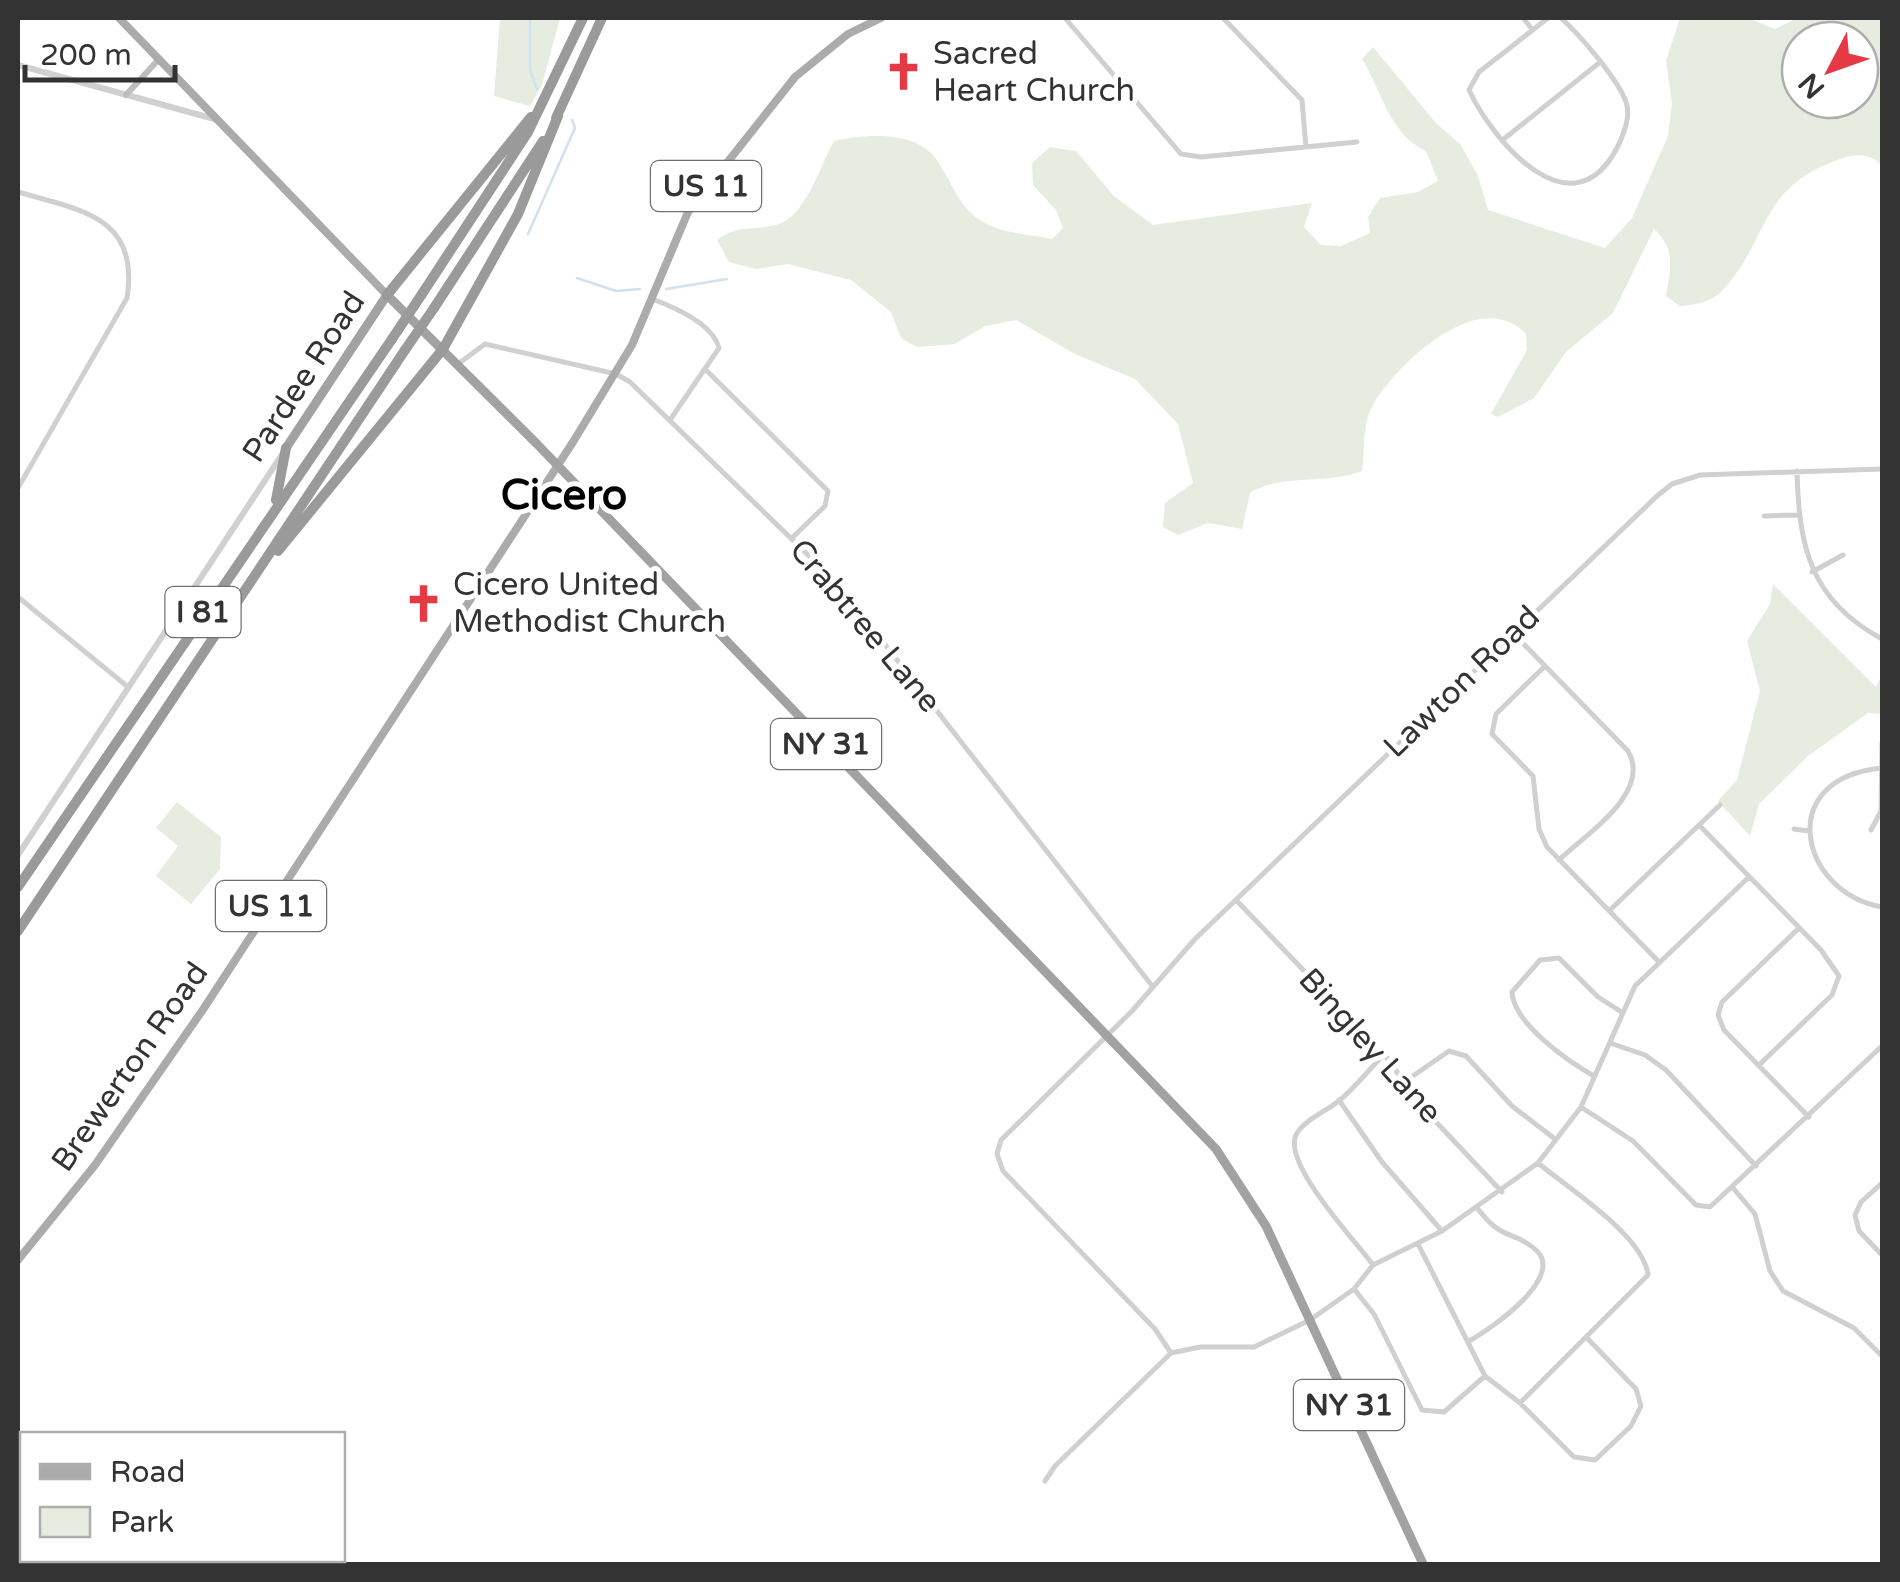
<svg xmlns="http://www.w3.org/2000/svg" width="1900" height="1582" viewBox="0 0 1900 1582" font-family="'Varela Round',sans-serif">
  <style>
    .green { fill: #e6ecdf; fill-rule: evenodd }
    .lines { fill: none; stroke-linecap: round; stroke-linejoin: round }
    .stream { stroke: #cfe2ee; stroke-width: 2.5 }
    .minor { stroke: #d0d0d0; stroke-width: 5 }
    .tertiary { stroke: #d0d0d0; stroke-width: 6 }
    .secondary { stroke: #bdbdbd; stroke-width: 6 }
    .primary { stroke: #ababab; stroke-width: 8 }
    .trunk { stroke: #a2a2a2; stroke-width: 9 }
    .motorway { stroke: #9a9a9a; stroke-width: 10 }
    .motorway-bridge { stroke: #9a9a9a; stroke-width: 10 }
    .labels { text-anchor: middle; dominant-baseline: central; stroke-width: 10; stroke-linejoin: round; paint-order: stroke }
    .shield { fill: #fff; stroke: #707070; stroke-width: 2.5 }
    .shield-label { font-size: 30px; font-weight: bold; fill: #333 }
    .poi-label { font-size: 32px; fill: #333; stroke: #fff; text-anchor: start }
    .street-label { font-size: 32px; fill: #333; stroke: #fff }
    .district-label { font-size: 42px; font-weight: bold; fill: #000; stroke: #fff }
  </style>
  <rect width="100%" height="100%" fill="#fff"/>
  <path class="green" d="M 500,18 L 560,18 L 542,85 L 530,106 L 494,96 Z
    M 1680,18 L 1748,18 L 1775,29 L 1797,18 L 1882,18 L 1882,166 C 1872,153 1855,153 1840,159 C 1758,188 1771,236 1723,290 C 1712,302 1695,305 1680,306 L 1666,296 C 1671,268 1676,249 1654,229 L 1613,313 L 1566,352 L 1534,398 L 1498,417 L 1491,414 L 1527,350 L 1526,334 C 1479,285 1399,363 1374,403 C 1361,425 1366,447 1362,471 C 1326,485 1281,473 1250,493 L 1242,529 L 1208,523 L 1178,535 L 1163,527 L 1165,503 L 1193,483 L 1178,424 L 1135,379 L 1075,354 L 1016,320 L 985,326 L 955,344 L 917,347 L 901,338 L 891,312 L 851,280 L 788,264 L 756,269 L 729,262 L 717,240 C 738,224 753,231 776,225 C 806,217 820,166 834,141 C 865,134 916,130 936,159 C 951,180 959,208 983,222 C 1002,233 1030,235 1052,239 L 1063,228 L 1056,210 L 1033,185 L 1032,163 L 1050,147 L 1076,151 L 1114,196 L 1153,225 L 1312,203 L 1304,227 L 1321,245 L 1341,246 L 1370,233 L 1368,217 L 1380,198 L 1418,192 L 1438,181 L 1426,151 C 1389,134 1382,91 1362,59 L 1373,47 L 1436,123 L 1461,145 L 1478,176 L 1488,210 L 1605,248 L 1632,218 L 1668,136 L 1672,103 L 1666,61 ZM 1860,40 L 1860,100 L 1800,100 L 1800,40 Z
    M 1773,584 L 1876,687 L 1882,674 L 1882,714 L 1868,713 L 1808,756 L 1759,804 L 1750,836 L 1718,801 L 1737,780 L 1760,691 L 1747,641 L 1770,604 Z
    M 177,802 L 221,837 L 220,869 L 191,904 L 156,876 L 178,846 L 156,828 Z"/>
  <g class="lines">
    <path class="stream" d="M 530,18 L 530,70 L 537,89
      M 528,234 L 575,128 L 572,120
      M 577,278 L 616,291 L 640,289
      M 666,289 L 727,279"/>
    <path class="minor" d="M 1065,18 L 1181,154 L 1201,157 L 1357,142
      M 1223,18 L 1302,100 L 1306,147
      M 1523,18 L 1532,29
      M 1548,18 L 1479,72 L 1469,90 C 1494,143 1573,235 1618,146 C 1624,133 1631,116 1626,102 C 1618,79 1579,34 1561,18
      M 1505,138 L 1599,63
      M 18,192 C 80,210 140,216 127,298 L 18,488
      M 652,299 C 674,307 713,324 719,348 L 670,420
      M 458,364 L 485,344 L 616,374 L 630,382 L 836,582 L 1153,987
      M 707,371 L 828,491 L 825,506 L 792,538
      M 1797,471 C 1799,547 1810,600 1882,639
      M 1764,516 L 1798,515
      M 1812,572 L 1843,555
      M 18,597 L 128,687
      M 1513,633 L 1628,751 C 1652,793 1587,833 1559,860
      M 1545,666 L 1496,714 L 1492,734 L 1533,776 L 1539,829 L 1547,847 L 1659,962
      M 1882,768 C 1773,778 1800,893 1882,907
      M 1699,825 L 1821,950 L 1839,976 L 1832,995 L 1759,1065
      M 1794,829 L 1809,831
      M 1871,830 L 1881,811 L 1882,742
      M 1236,900 L 1384,1054 L 1422,1107 L 1502,1192
      M 1610,910 L 1720,805
      M 1798,929 L 1722,1002 L 1718,1015 L 1724,1030 L 1809,1117
      M 1610,1043 L 1645,1055 L 1666,1070 L 1756,1166
      M 1594,1076 C 1569,1062 1513,1023 1512,992 L 1540,960 L 1559,958 L 1598,997 L 1620,1011
      M 1407,1080 L 1449,1051 L 1466,1056 L 1512,1106 L 1555,1139
      M 1339,1100 L 1382,1162 L 1442,1231
      M 1581,1107 L 1633,1141 L 1696,1205 L 1710,1207 L 1882,1046
      M 1882,1183 L 1861,1202 L 1855,1215 L 1859,1231 L 1882,1255
      M 1734,1189 L 1755,1214 L 1770,1271 L 1783,1291 L 1854,1328 L 1882,1356
      M 1418,1244 L 1485,1376 L 1520,1403 L 1574,1457 L 1595,1460 L 1631,1426 L 1641,1406 L 1636,1389 L 1588,1339
      M 1373,1265 C 1356,1241 1279,1161 1297,1133 C 1306,1119 1327,1111 1340,1100 C 1356,1086 1370,1069 1384,1054
      M 1354,1289 L 1374,1314 L 1422,1410 L 1444,1412 L 1485,1376
      M 1469,1341 C 1491,1329 1566,1277 1536,1250 C 1514,1230 1503,1242 1478,1209
      M 1171,1353 L 1155,1329 L 1003,1171 L 997,1154 L 1001,1140 L 1132,1011 L 1195,939 L 1657,496 L 1672,484 L 1700,475 L 1882,469
      M 1520,1403 L 1648,1275 C 1643,1235 1569,1189 1538,1163
      M 1045,1481 L 1055,1466 L 1171,1353 L 1200,1347 L 1254,1347 L 1310,1320 L 1354,1289 L 1373,1265 L 1442,1231 L 1538,1163 L 1581,1107 L 1635,986 L 1749,877"/>
    <path class="tertiary" d="M 18,65 L 218,120
      M 18,855 L 283,453"/>
    <path class="secondary" d="M 126,95 L 159,59"/>
    <path class="primary" d="M 119,18 L 387,295
      M 18,1260 L 95,1165 L 204,1008 L 573,442 L 632,345 L 688,212 L 795,77 L 848,34 L 881,18"/>
    <path class="trunk" d="M 286,448 L 387,295 L 537,444 L 1216,1149 L 1266,1226 L 1423,1564"/>
    <path class="motorway" d="M 556,118 L 602,18
      M 422,294 L 528,132 L 583,18
      M 387,295 L 531,117
      M 434,308 L 543,141
      M 276,500 L 286,448
      M 278,551 L 443,349 L 518,214 L 558,116
      M 18,887 L 392,339
      M 18,931 L 405,350"/>
    <path class="motorway-bridge" d="M 392,339 L 422,294
      M 405,350 L 434,308"/>
  </g>
  <defs>
    <symbol id="church-bare" viewBox="-9 -9 18 18"><path d="M-1.2-6h2.4v3.5h3.3v2.4h-3.3V6h-2.4V-.1h-3.3v-2.4h3.3Z" fill="#e63946" stroke="#fff" stroke-width="2.5" paint-order="stroke"/></symbol>
  </defs>
  <g fill-rule="evenodd">
    <use href="#church-bare" x="876" y="44" width="55" height="55"/>
    <use href="#church-bare" x="396" y="576" width="55" height="55"/>
  </g>
  <g class="labels">
    <g class="shield">
      <rect x="651" y="161" width="110" height="50" rx="8"/>
      <rect x="165.5" y="587" width="75" height="50" rx="8"/>
      <rect x="771" y="719" width="110" height="50" rx="8"/>
      <rect x="216" y="881" width="110" height="50" rx="8"/>
      <rect x="1294" y="1380" width="110" height="50" rx="8"/>
    </g>
    <g class="shield-label">
      <text x="706" y="186">US 11</text>
      <text x="203" y="612">I 81</text>
      <text x="826" y="744">NY 31</text>
      <text x="271" y="906">US 11</text>
      <text x="1349" y="1405">NY 31</text>
    </g>
    <g class="poi-label">
      <text x="933" y="54">Sacred<tspan x="933" dy="37">Heart Church</tspan></text>
      <text x="453" y="585">Cicero United<tspan x="453" dy="37">Methodist Church</tspan></text>
    </g>
    <g class="street-label">
      <text transform="translate(304 377) rotate(-57)">Pardee Road</text>
      <text transform="translate(865 626) rotate(50)">Crabtree Lane</text>
      <text transform="translate(1462 682) rotate(-44)">Lawton Road</text>
      <text transform="translate(1370 1046) rotate(48)">Bingley Lane</text>
      <text transform="translate(130 1067) rotate(-55)">Brewerton Road</text>
    </g>
    <g class="district-label">
      <text x="564" y="495">Cicero</text>
    </g>
  </g>
  <rect width="1900" height="1582" fill="none" stroke="#333333" stroke-width="40"/>
  <rect x="20" y="1432" width="325" height="130" fill="#ffffff" stroke="#adadad" stroke-width="2.5"/>
  <rect x="40" y="1464" width="50" height="15" fill="#ababab" stroke="#adadad" stroke-width="2.5"/>
  <text x="110" y="1482" font-size="30" fill="#333333">Road</text>
  <rect x="40" y="1507" width="50" height="30" fill="#e6ecdf" stroke="#adadad" stroke-width="2.5"/>
  <text x="110" y="1532" font-size="30" fill="#333333">Park</text>
  <g transform="translate(1830 70) rotate(229)"><circle r="48" fill="#ffffff" stroke="#adadad" stroke-width="2.5"/>
  <path d="M0-8L18 38L0 25L-18 38Z" fill="#e63946"/>
  <text y="-15" font-size="28" font-weight="bold" text-anchor="middle" fill="#333333">N</text>
  </g>
  <path d="M25 65v15h150v-15" fill="none" stroke="#333333" stroke-width="5"/>
  <text x="40" y="65" font-size="30" fill="#333333" stroke="#ffffff" stroke-width="8" paint-order="stroke">200 m</text>
</svg>
